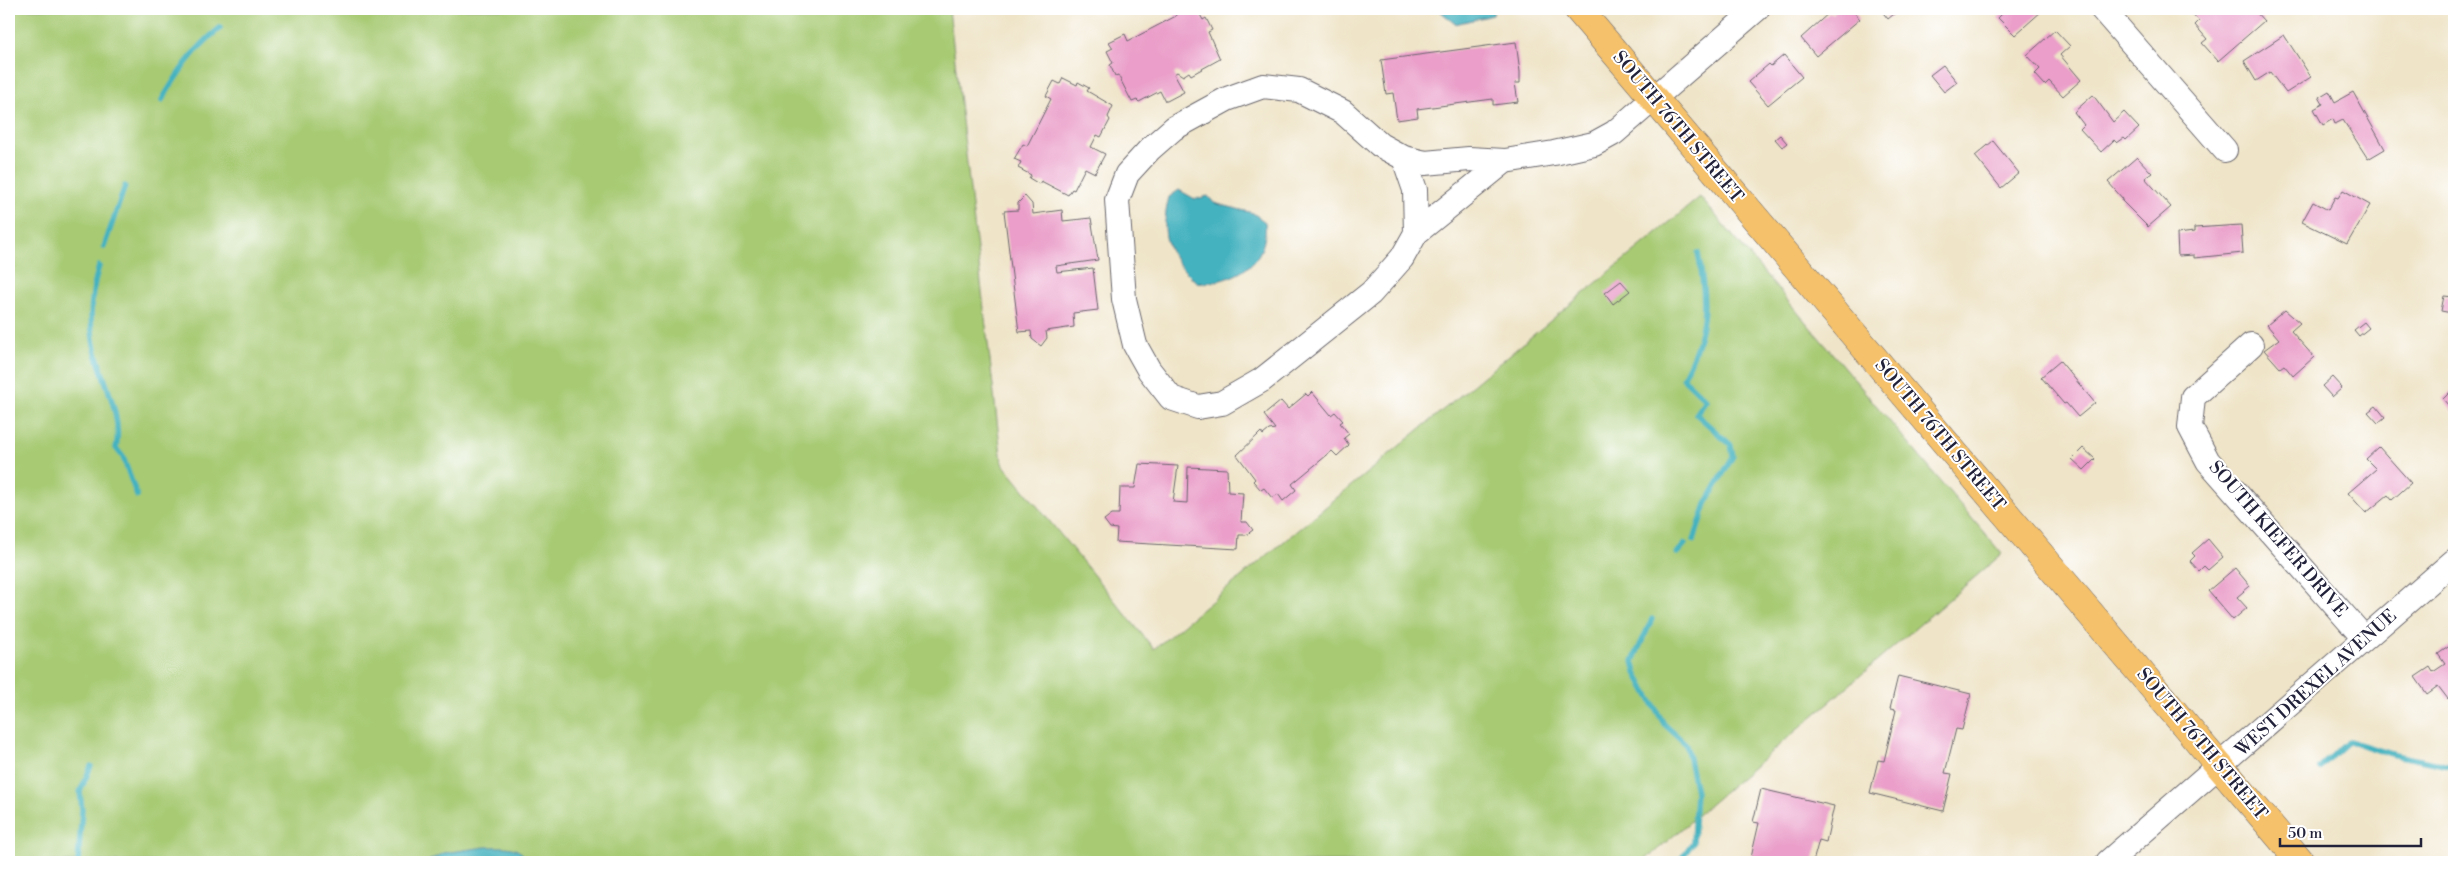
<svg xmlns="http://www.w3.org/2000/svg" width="2463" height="871" viewBox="0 0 2463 871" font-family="'Libre Bodoni',serif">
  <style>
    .green { fill: #a7ca73; stroke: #647657 }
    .water { fill: #44b2bf; stroke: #336a7d }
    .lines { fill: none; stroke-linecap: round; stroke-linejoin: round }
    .stream { stroke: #44b2bf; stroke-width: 5.5 }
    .building { fill: #ea9ec9 }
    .minor-casing { stroke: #6a666c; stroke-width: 26 }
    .major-casing { stroke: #6a666c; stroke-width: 29 }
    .minor { stroke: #fff; stroke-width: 24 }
    .major { stroke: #f5c16b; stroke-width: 28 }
    .labels { text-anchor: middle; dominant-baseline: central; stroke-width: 4; stroke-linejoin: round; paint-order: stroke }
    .street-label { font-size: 18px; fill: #22223b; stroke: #fff }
  </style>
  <rect width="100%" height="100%" fill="#fff"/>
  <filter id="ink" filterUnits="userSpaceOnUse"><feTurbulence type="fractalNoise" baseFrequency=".02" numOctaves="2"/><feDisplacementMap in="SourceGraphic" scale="10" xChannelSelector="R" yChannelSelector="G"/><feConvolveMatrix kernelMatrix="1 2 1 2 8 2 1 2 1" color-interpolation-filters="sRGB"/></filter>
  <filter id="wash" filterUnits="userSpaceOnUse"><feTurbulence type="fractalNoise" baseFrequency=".0096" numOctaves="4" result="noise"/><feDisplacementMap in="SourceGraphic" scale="20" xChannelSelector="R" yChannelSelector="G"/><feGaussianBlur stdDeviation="1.12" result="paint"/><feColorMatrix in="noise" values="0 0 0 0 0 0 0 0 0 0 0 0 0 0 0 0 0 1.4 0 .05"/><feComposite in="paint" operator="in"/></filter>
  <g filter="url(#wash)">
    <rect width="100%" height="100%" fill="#efe4c8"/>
    <path class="green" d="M 9,9 L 949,9 L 1002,463 L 1154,649 L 1700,197 L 2002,554 L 1643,862 L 9,862 Z"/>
    <path class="water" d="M 1438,9 L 1493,9 L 1494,10 L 1493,15 L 1455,24 Z
      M 1179,190 L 1195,199 L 1208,196 L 1214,203 L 1253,213 L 1265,222 C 1269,264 1235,282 1198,283 C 1167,257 1159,236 1169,197 Z
      M 485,847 C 504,847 519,844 529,862 L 426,862 L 443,853 Z"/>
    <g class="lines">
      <path class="stream" d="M 162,100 C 180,70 193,50 220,28
        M 104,247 L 125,186
        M 99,266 C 92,289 89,315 93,339 C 98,374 124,411 116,448 L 123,457 L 137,496
        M 1694,540 L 1706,504 L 1733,456 L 1731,445 L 1696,414 L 1706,400 L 1683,378 C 1707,332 1708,304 1698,253
        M 1677,553 L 1685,544
        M 1652,619 L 1633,661 L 1636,673 L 1664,724 L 1686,744 L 1696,792 L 1693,842 L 1679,862
        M 2320,767 L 2349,741 L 2395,755 L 2454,767
        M 78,862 L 82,809 L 80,792 L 91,766
        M 2238,862 L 2241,861"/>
    </g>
    <g id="blocks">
      <path class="building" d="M 1178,9 L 1197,9 L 1203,20 L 1206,18 L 1212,30 L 1208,32 L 1220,59 L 1191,75 L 1189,72 L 1183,76 L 1177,72 L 1174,74 L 1184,92 L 1167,101 L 1165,101 L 1160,91 L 1139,102 L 1137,100 L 1132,102 L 1118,75 L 1115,76 L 1110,65 L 1113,63 L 1107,51 L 1113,48 L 1109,42 L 1125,34 L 1128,41 L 1176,16 L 1174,11 Z
        M 1838,9 L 1851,9 L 1860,19 L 1816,56 L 1801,38 L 1830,12 L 1832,14 Z
        M 1880,9 L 1900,9 L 1888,19 Z
        M 1998,9 L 2040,9 L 2042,11 L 2015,35 L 1998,18 L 2002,14 Z
        M 2192,9 L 2224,9 L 2228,13 L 2233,9 L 2253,9 L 2264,21 L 2218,61 L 2202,43 L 2207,39 L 2195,25 L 2199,21 L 2190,11 Z
        M 2055,30 L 2070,46 L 2060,55 L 2081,80 L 2063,96 L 2049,81 L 2045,85 L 2035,74 L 2040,69 L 2027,55 Z
        M 2284,35 L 2311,77 L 2286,93 L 2270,72 L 2256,81 L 2244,61 Z
        M 1516,42 L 1520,72 L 1520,83 L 1515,83 L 1518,102 L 1493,105 L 1493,99 L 1417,109 L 1418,117 L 1397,120 L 1393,93 L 1386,94 L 1381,60 Z
        M 1784,55 L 1802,77 L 1768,105 L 1748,82 L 1769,64 L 1771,66 Z
        M 1943,65 L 1957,82 L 1944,92 L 1930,75 Z
        M 1063,78 L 1077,85 L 1078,82 L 1089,88 L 1087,91 L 1113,106 L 1108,117 L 1110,120 L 1101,137 L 1097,135 L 1091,147 L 1105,154 L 1104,156 L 1095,173 L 1085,168 L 1074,190 L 1072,189 L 1068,195 L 1041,181 L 1039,184 L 1029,178 L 1031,175 L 1018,168 L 1021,162 L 1014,159 L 1023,144 L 1027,146 L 1051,99 L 1046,96 L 1054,81 L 1060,84 Z
        M 2329,91 L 2335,102 L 2353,92 L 2385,149 L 2368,159 L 2343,120 L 2335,124 L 2333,119 L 2323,125 L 2314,109 L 2323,104 L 2319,97 Z
        M 2093,95 L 2113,122 L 2124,112 L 2139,128 L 2126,140 L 2124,138 L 2117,143 L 2114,140 L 2101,152 L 2080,129 L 2084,125 L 2074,112 Z
        M 1780,135 L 1787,143 L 1782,147 L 1775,139 Z
        M 1993,141 L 2019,173 L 2001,188 L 1975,156 Z
        M 2137,157 L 2152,173 L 2145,178 L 2171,207 L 2148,227 L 2122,201 L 2123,199 L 2108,182 Z
        M 2343,190 L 2370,205 L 2347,244 L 2302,222 L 2313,202 L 2328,210 L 2335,197 L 2338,198 Z
        M 1025,196 L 1032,204 L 1033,214 L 1062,210 L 1063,221 L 1091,218 L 1098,260 L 1056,266 L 1057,272 L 1093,268 L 1098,310 L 1073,313 L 1074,327 L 1046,331 L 1047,338 L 1041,346 L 1032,339 L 1031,331 L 1019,332 L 1004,211 L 1018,210 L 1018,203 Z
        M 2241,225 L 2243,253 L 2194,258 L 2194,255 L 2178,256 L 2177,234 L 2194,232 L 2194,228 Z
        M 1621,281 L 1630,291 L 1613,304 L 1605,293 Z
        M 2444,296 L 2454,297 L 2452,313 L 2441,311 Z
        M 2285,310 L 2300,323 L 2291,331 L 2314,357 L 2293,376 L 2284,365 L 2280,368 L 2264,350 L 2279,339 L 2267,325 Z
        M 2364,322 L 2369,328 L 2359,336 L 2354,330 Z
        M 2060,361 L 2095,403 L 2078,417 L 2066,403 L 2064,404 L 2041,377 Z
        M 2332,377 L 2342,388 L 2332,397 L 2322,386 Z
        M 2454,388 L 2454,412 L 2443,399 Z
        M 1312,392 L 1331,415 L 1335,412 L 1343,421 L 1340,423 L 1349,434 L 1344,438 L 1349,445 L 1337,456 L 1332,451 L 1292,484 L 1296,490 L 1283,501 L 1278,494 L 1272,498 L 1264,488 L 1261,490 L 1253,481 L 1255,479 L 1237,455 L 1259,434 L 1261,432 L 1263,435 L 1269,430 L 1275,429 L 1264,415 L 1281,401 L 1288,409 L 1306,394 L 1308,396 Z
        M 2376,406 L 2385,417 L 2378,423 L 2368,412 Z
        M 2379,447 L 2411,483 L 2392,500 L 2388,495 L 2366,513 L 2348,493 L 2376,469 L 2366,459 Z
        M 2083,448 L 2095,459 L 2084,470 L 2072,459 Z
        M 1139,464 L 1178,466 L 1173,502 L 1187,503 L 1188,467 L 1227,469 L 1228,492 L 1243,493 L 1241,522 L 1247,522 L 1253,530 L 1246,535 L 1239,535 L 1238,549 L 1116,542 L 1117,529 L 1110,528 L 1104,520 L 1112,514 L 1119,514 L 1120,488 L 1135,488 Z
        M 2208,539 L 2223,557 L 2208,570 L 2204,566 L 2199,571 L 2190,561 L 2195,556 L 2192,553 Z
        M 2235,568 L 2250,586 L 2237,597 L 2247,608 L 2233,620 L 2208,591 Z
        M 2454,643 L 2452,675 L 2454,695 L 2448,699 L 2438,686 L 2427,694 L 2415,677 L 2430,667 L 2433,672 L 2445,664 L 2438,654 Z
        M 1898,676 L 1971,694 L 1962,730 L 1956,729 L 1945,773 L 1952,774 L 1943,811 L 1870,793 L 1878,760 L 1884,761 L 1896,710 L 1890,709 Z
        M 1761,789 L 1834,806 L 1826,842 L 1819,840 L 1813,862 L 1750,862 L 1759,823 L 1753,822 Z"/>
    </g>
  </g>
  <g filter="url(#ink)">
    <use href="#blocks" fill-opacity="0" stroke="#6a666c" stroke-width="1"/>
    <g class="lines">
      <defs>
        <path id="minor" d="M 2102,9 L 2225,150
          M 1404,158 L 1415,190 L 1416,233
          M 1505,161 L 1416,233 L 1402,258 L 1371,293 L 1262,380 L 1222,403 L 1198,407 L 1171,398 L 1149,370 L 1135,345 L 1124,299 L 1117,200 L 1127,174 L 1150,149 L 1174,128 L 1227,99 L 1263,86 L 1299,90 L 1343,112 L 1380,145 L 1404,158 L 1425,163 L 1469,159 L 1505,161 L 1554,153 L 1594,144 L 1614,133 L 1757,9
          M 2251,345 L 2193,397 L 2190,427 L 2208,461 L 2364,638
          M 2108,862 L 2454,561"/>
        <path id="major" d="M 1578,9 L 2301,862"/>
      </defs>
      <use href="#minor" class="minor-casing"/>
      <use href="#major" class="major-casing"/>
      <use href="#minor" class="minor"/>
      <use href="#major" class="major"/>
    </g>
  </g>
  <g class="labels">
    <g class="street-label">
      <text transform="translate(1678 127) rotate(50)">SOUTH 76TH STREET</text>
      <text transform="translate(1940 435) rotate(50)">SOUTH 76TH STREET</text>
      <text transform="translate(2278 539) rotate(49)">SOUTH KIEFER DRIVE</text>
      <text transform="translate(2316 683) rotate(-42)">WEST DREXEL AVENUE</text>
      <text transform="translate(2202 744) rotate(50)">SOUTH 76TH STREET</text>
    </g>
  </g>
  <rect width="2463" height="871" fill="none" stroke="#fff" stroke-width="30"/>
  <path d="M2280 838v8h141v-8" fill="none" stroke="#22223b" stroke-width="2.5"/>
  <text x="2288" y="838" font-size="15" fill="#22223b" stroke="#ffffff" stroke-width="4" paint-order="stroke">50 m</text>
</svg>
